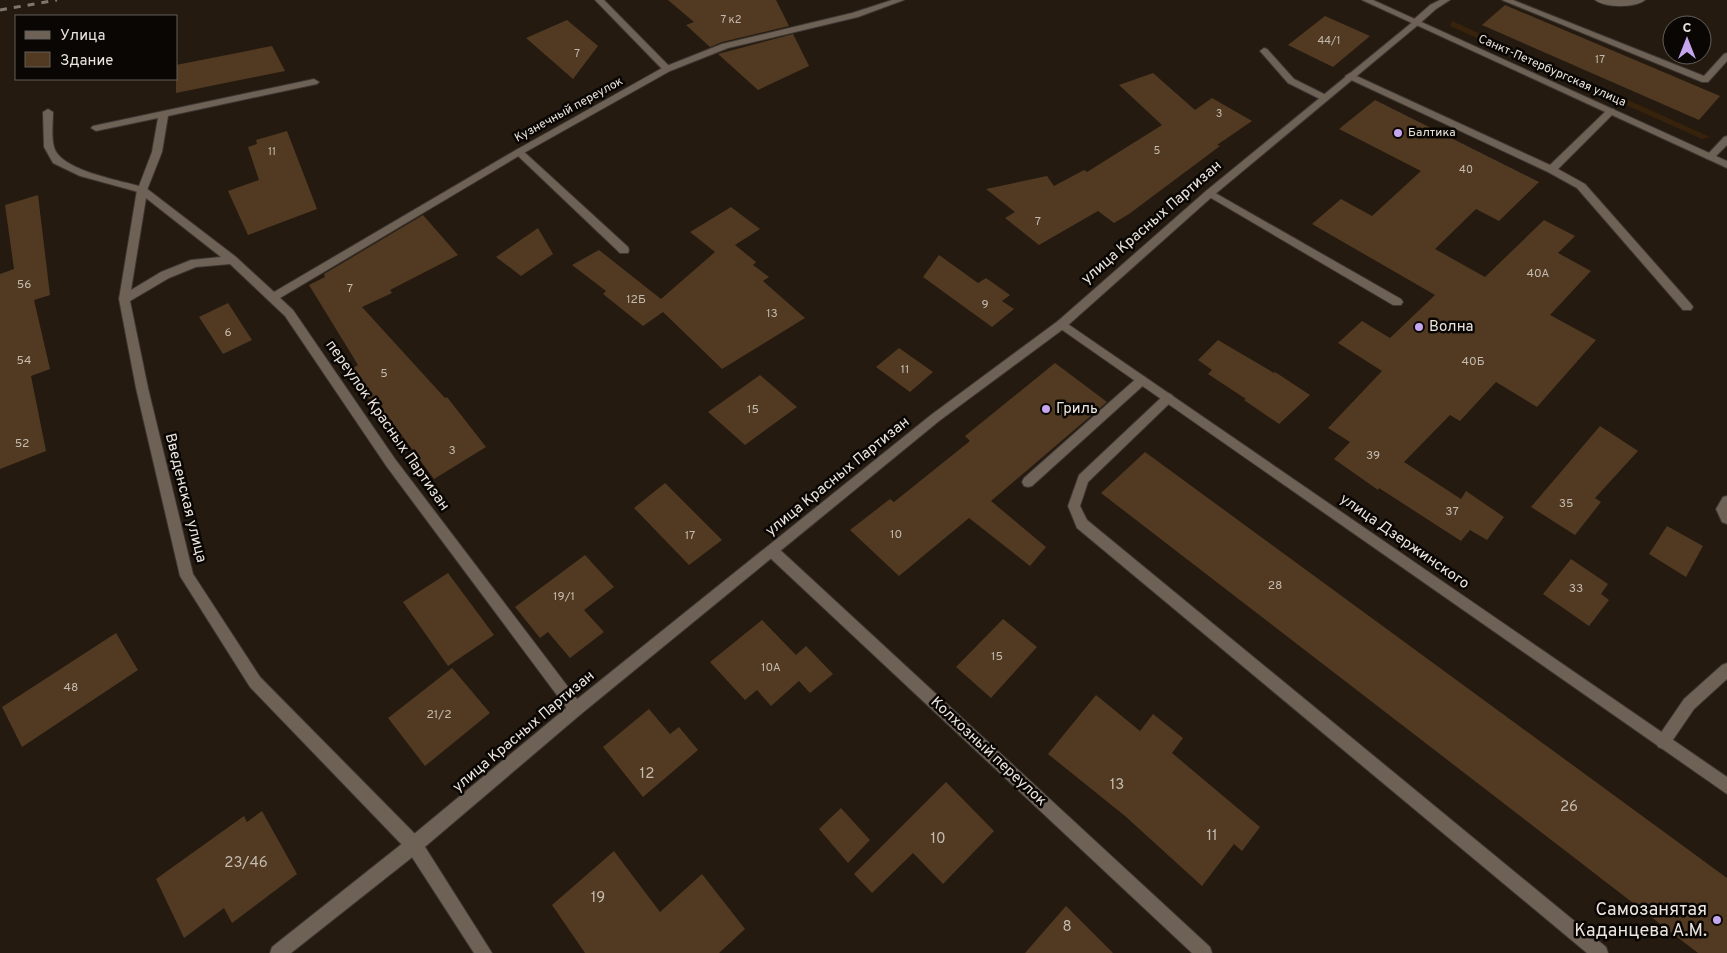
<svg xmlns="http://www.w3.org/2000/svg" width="1727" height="953" viewBox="0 0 1727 953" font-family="Overpass,sans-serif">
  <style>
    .green { fill: #37220b }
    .building { fill: #513a21 }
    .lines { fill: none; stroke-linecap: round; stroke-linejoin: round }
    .service-casing { stroke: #3d3632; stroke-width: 2 }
    .minor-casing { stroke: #3d3632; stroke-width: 2 }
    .tertiary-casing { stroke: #3d3632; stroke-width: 2 }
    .secondary-casing { stroke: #3d3632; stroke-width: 2 }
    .service { fill: #6e6256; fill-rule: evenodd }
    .minor { fill: #6e6256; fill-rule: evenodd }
    .tertiary { fill: #6e6256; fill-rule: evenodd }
    .secondary { fill: #6e6256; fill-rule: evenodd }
    .rail { stroke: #7f776e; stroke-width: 3; stroke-dasharray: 7 7; stroke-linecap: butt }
    .poi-dot { fill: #c7a6f0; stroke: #090603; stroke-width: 2 }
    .labels { text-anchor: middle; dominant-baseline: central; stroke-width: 5; stroke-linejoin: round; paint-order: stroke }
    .far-number-label { font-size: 11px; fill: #c4baaf }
    .far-street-label { font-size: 12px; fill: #ebe4de; stroke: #090603 }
    .far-poi-label { font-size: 12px; fill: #ebe4de; stroke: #090603; text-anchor: start }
    .number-label { font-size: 12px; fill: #c4baaf }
    .street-label { font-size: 15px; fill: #ebe4de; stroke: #090603 }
    .poi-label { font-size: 15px; fill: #ebe4de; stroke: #090603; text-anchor: start }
    .near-number-label { font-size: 15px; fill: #c4baaf }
    .near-poi-label { font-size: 18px; fill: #ebe4de; stroke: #090603; text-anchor: end }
  </style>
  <rect width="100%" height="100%" fill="#241a10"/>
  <path class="green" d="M 1452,21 L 1710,137 L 1702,139 L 1450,26 Z"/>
  <path class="building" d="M 668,0 L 776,0 L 789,26 L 722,42 L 710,47 L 686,25 L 694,22 Z
    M 1505,5 L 1720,96 L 1699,120 L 1482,25 Z
    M 1325,16 L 1370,36 L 1333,67 L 1288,45 Z
    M 567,20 L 598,46 L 573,79 L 526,38 Z
    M 793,34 L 809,66 L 758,90 L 718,54 Z
    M 272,46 L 285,71 L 176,93 L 176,65 Z
    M 1153,73 L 1195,110 L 1212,98 L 1252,121 L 1217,145 L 1220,146 L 1129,214 L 1114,223 L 1098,211 L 1039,245 L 1005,218 L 1015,212 L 986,189 L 1047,176 L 1054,186 L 1084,170 L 1087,172 L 1162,125 L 1119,85 Z
    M 1375,100 L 1539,182 L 1499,221 L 1476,209 L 1435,249 L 1485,277 L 1544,220 L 1575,236 L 1558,253 L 1591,271 L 1550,315 L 1596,340 L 1537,407 L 1496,382 L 1460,421 L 1450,415 L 1404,462 L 1461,499 L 1466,491 L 1504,517 L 1487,540 L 1470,530 L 1461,541 L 1379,488 L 1378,490 L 1334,459 L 1350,442 L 1328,428 L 1382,371 L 1338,343 L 1362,321 L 1390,338 L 1435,295 L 1312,224 L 1341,199 L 1372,216 L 1421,171 L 1339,129 Z
    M 287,131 L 317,209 L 248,235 L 228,191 L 259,180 L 248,147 L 257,144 L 256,140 Z
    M 38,195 L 50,295 L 34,300 L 50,369 L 31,376 L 46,451 L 0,469 L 0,274 L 14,269 L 5,205 Z
    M 731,207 L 760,229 L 735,245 L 756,262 L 753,265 L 769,277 L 763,281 L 805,318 L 722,369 L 663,312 L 643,326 L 603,294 L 606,291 L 572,265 L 599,250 L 661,299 L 715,252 L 690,232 Z
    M 423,215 L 458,255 L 390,290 L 392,293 L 362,307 L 445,398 L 447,397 L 486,447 L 434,479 L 389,418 L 385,420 L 348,371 L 358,365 L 309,285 L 325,277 L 324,274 Z
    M 538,228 L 553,254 L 521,276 L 496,257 Z
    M 939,255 L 978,283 L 986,278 L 1010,295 L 1002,301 L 1014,309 L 992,327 L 923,277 Z
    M 228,303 L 252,340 L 223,354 L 199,317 Z
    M 1218,340 L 1274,373 L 1275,372 L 1310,395 L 1279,424 L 1244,400 L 1246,399 L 1208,374 L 1212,370 L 1198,360 Z
    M 899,348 L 933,372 L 910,392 L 876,367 Z
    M 1055,363 L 1107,402 L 991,501 L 1046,547 L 1030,566 L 969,518 L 899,576 L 850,530 L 890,499 L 894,502 L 970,441 L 965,436 Z
    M 760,375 L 797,407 L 745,445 L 708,412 Z
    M 1600,426 L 1638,451 L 1595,498 L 1601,502 L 1575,535 L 1531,507 Z
    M 1145,452 L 1727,878 L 1727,953 L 1698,953 L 1101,493 Z
    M 665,483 L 722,540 L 689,565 L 634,508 Z
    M 1667,526 L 1703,546 L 1686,577 L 1649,554 Z
    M 585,555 L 614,587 L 584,610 L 604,632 L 570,658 L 548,632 L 540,638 L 515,607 Z
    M 1571,559 L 1608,584 L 1601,594 L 1609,600 L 1589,626 L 1543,594 Z
    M 448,573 L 494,635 L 448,666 L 403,602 Z
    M 1003,619 L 1037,647 L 991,698 L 956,667 Z
    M 762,620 L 796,655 L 806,646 L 833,674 L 810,693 L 799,681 L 771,706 L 757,690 L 745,700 L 710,662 Z
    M 116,633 L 138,670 L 22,747 L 2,707 Z
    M 452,668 L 490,713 L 425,766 L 388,718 Z
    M 1096,695 L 1140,731 L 1153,714 L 1183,738 L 1172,753 L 1260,827 L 1242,851 L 1234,844 L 1202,886 L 1125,816 L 1048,754 Z
    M 649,709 L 670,734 L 679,727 L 698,750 L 643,797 L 603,747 Z
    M 946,782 L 994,831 L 943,884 L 913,853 L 872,893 L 854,874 Z
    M 841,808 L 870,840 L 848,863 L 819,829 Z
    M 262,811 L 297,874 L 232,923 L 224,908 L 184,938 L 156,879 L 244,816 L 247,822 Z
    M 614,851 L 660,912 L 702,874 L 745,929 L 719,953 L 585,953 L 552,905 Z
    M 1066,906 L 1113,953 L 1025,953 Z"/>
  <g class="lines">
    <defs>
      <path id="service" d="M 595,0 L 604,0 L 670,67 L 670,71 L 664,71 Z
        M 1440,0 L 1450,0 L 1436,9 L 1418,25 L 1412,25 L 1412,21 L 1430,5 Z
        M 1502,0 L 1513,0 L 1704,76 L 1724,54 L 1727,53 L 1727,61 L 1708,82 L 1702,82 Z
        M 1595,0 L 1645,0 C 1635,8 1606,8 1595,0 Z
        M 1264,48 L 1267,49 L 1294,79 L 1328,96 L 1328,100 L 1322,100 L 1288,83 L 1260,51 Z
        M 1350,73 L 1550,165 L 1608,109 L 1614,109 L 1614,113 L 1558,169 L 1585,184 L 1691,304 L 1693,307 L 1691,310 L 1683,310 L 1577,188 L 1548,172 L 1347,78 L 1345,76 Z
        M 314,79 L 319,82 L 317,84 L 168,116 L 162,152 L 147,190 L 142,193 L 80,176 L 53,163 L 44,147 L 43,112 L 48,109 L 53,112 C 53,123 51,136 54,147 C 60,170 118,180 139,186 L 152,152 L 158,118 L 96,131 L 91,128 L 93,126 Z
        M 1727,136 L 1727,145 L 1713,159 L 1707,159 L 1707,155 L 1724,137 Z
        M 519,149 L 522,150 L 628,247 L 629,250 L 628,253 L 620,253 L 516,154 L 516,150 Z
        M 1210,190 L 1401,299 L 1403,302 L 1401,305 L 1393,305 L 1206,195 L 1206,191 Z
        M 1142,375 L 1148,380 L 1146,383 L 1032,486 L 1028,487 L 1024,486 L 1022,482 L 1024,478 L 1138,377 Z
        M 1168,393 L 1172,395 L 1174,398 L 1172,401 L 1088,482 L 1080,506 L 1087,520 L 1606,947 L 1608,953 L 1587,953 L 1077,528 L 1068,506 L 1079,475 L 1164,395 Z
        M 1727,496 L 1727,524 L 1722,522 L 1716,509 L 1723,497 Z
        M 1727,663 L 1727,679 L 1694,709 L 1668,747 L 1663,749 L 1658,747 L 1656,742 L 1658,737 L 1684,699 L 1722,665 Z"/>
      <path id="minor" d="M 892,0 L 904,0 L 858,17 L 728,48 L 670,71 L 522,154 L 280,298 L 293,310 L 395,459 L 581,704 L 583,709 L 581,714 L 576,716 L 571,714 L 387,467 L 285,316 L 230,264 L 196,267 L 169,278 L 130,301 L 148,388 L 193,574 L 260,677 L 420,839 L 492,953 L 474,953 L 408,851 L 250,687 L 180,576 L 136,388 L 119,299 L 137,190 L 138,188 L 146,188 L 236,257 L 274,292 L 516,150 L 664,67 L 722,44 L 852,13 ZM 146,198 L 221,257 L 191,260 L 161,272 L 131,290 Z
        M 1062,320 L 1727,777 L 1727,794 L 1058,327 L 1056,324 L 1058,321 Z
        M 772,545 L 777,547 L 1210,947 L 1212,953 L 1192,953 L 767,555 L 765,551 L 767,547 Z"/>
      <path id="tertiary" d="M 1415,20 L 1419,23 L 1418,25 L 1214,195 L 1066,327 L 939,421 L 581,714 L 420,851 L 291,953 L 270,953 L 272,947 L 408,839 L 571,704 L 931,415 L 1058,321 L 1206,191 Z"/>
      <path id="secondary" d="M 1362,0 L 1373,0 L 1727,161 L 1727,168 Z"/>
    </defs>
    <use href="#service" class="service-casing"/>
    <use href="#minor" class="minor-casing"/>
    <use href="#tertiary" class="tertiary-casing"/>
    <use href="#secondary" class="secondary-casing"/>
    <use href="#service" class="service"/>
    <use href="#minor" class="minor"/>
    <use href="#tertiary" class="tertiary"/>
    <use href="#secondary" class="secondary"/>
    <path class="rail" d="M 0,10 L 57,0"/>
  </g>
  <g class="poi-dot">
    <circle cx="1398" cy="133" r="5"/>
    <circle cx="1419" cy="327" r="5"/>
    <circle cx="1046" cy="409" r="5"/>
    <circle cx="1717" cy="920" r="5"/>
  </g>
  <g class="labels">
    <g class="far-number-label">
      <text x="731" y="20">7 к2</text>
      <text x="1329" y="41">44/1</text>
      <text x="577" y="54">7</text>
      <text x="1600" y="60">17</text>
      <text x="1219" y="114">3</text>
      <text x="1157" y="151">5</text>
      <text x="272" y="152">11</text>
      <text x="1466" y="170">40</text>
    </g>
    <g class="far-street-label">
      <text transform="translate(1552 71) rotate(24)">Санкт-Петербургская улица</text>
      <text transform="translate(569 110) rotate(-29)">Кузнечный переулок</text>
    </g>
    <g class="far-poi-label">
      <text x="1408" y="133">Балтика</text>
    </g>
    <g class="number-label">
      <text x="1038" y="222">7</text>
      <text x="1538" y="274">40А</text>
      <text x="24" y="285">56</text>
      <text x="350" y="289">7</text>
      <text x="636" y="300">12Б</text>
      <text x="985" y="305">9</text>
      <text x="772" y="314">13</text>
      <text x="228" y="333">6</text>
      <text x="24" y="361">54</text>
      <text x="1473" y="362">40Б</text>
      <text x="905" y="370">11</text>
      <text x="384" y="374">5</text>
      <text x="753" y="410">15</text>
      <text x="22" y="444">52</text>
      <text x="452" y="451">3</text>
      <text x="1373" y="456">39</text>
      <text x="1566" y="504">35</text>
      <text x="1452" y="512">37</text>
      <text x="896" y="535">10</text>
      <text x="690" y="536">17</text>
      <text x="1275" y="586">28</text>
      <text x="1576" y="589">33</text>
      <text x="564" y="597">19/1</text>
      <text x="997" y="657">15</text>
      <text x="771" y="668">10А</text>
      <text x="71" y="688">48</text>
      <text x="439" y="715">21/2</text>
    </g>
    <g class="street-label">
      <text transform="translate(1152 223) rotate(-41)">улица Красных Партизан</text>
      <text transform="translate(387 426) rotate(55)">переулок Красных Партизан</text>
      <text transform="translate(838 477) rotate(-39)">улица Красных Партизан</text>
      <text transform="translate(185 498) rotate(76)">Введенская улица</text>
      <text transform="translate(1404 542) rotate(35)">улица Дзержинского</text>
      <text transform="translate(524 732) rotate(-40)">улица Красных Партизан</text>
      <text transform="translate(988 752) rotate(43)">Колхозный переулок</text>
    </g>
    <g class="poi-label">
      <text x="1429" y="327">Волна</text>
      <text x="1056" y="409">Гриль</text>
    </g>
    <g class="near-number-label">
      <text x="647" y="774">12</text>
      <text x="1117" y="785">13</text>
      <text x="1569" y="807">26</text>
      <text x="1212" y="836">11</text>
      <text x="938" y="839">10</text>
      <text x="246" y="863">23/46</text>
      <text x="598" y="898">19</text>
      <text x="1067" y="927">8</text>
    </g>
    <g class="near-poi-label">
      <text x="1707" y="910">Самозанятая<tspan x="1707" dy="21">Каданцева А.М.</tspan></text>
    </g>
  </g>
  <rect x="15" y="15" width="162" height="65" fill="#090603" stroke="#635f5b"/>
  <rect x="25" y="31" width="25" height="8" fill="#6e6256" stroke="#635f5b"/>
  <text x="60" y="40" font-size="15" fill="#ebe4de">Улица</text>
  <rect x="25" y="52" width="25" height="15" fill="#513a21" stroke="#635f5b"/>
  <text x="60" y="65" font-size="15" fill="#ebe4de">Здание</text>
  <g transform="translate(1687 40)"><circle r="24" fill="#090603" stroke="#635f5b"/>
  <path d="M0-4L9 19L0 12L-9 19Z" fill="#c7a6f0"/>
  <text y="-8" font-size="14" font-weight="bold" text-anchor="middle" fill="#ebe4de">С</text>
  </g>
</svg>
